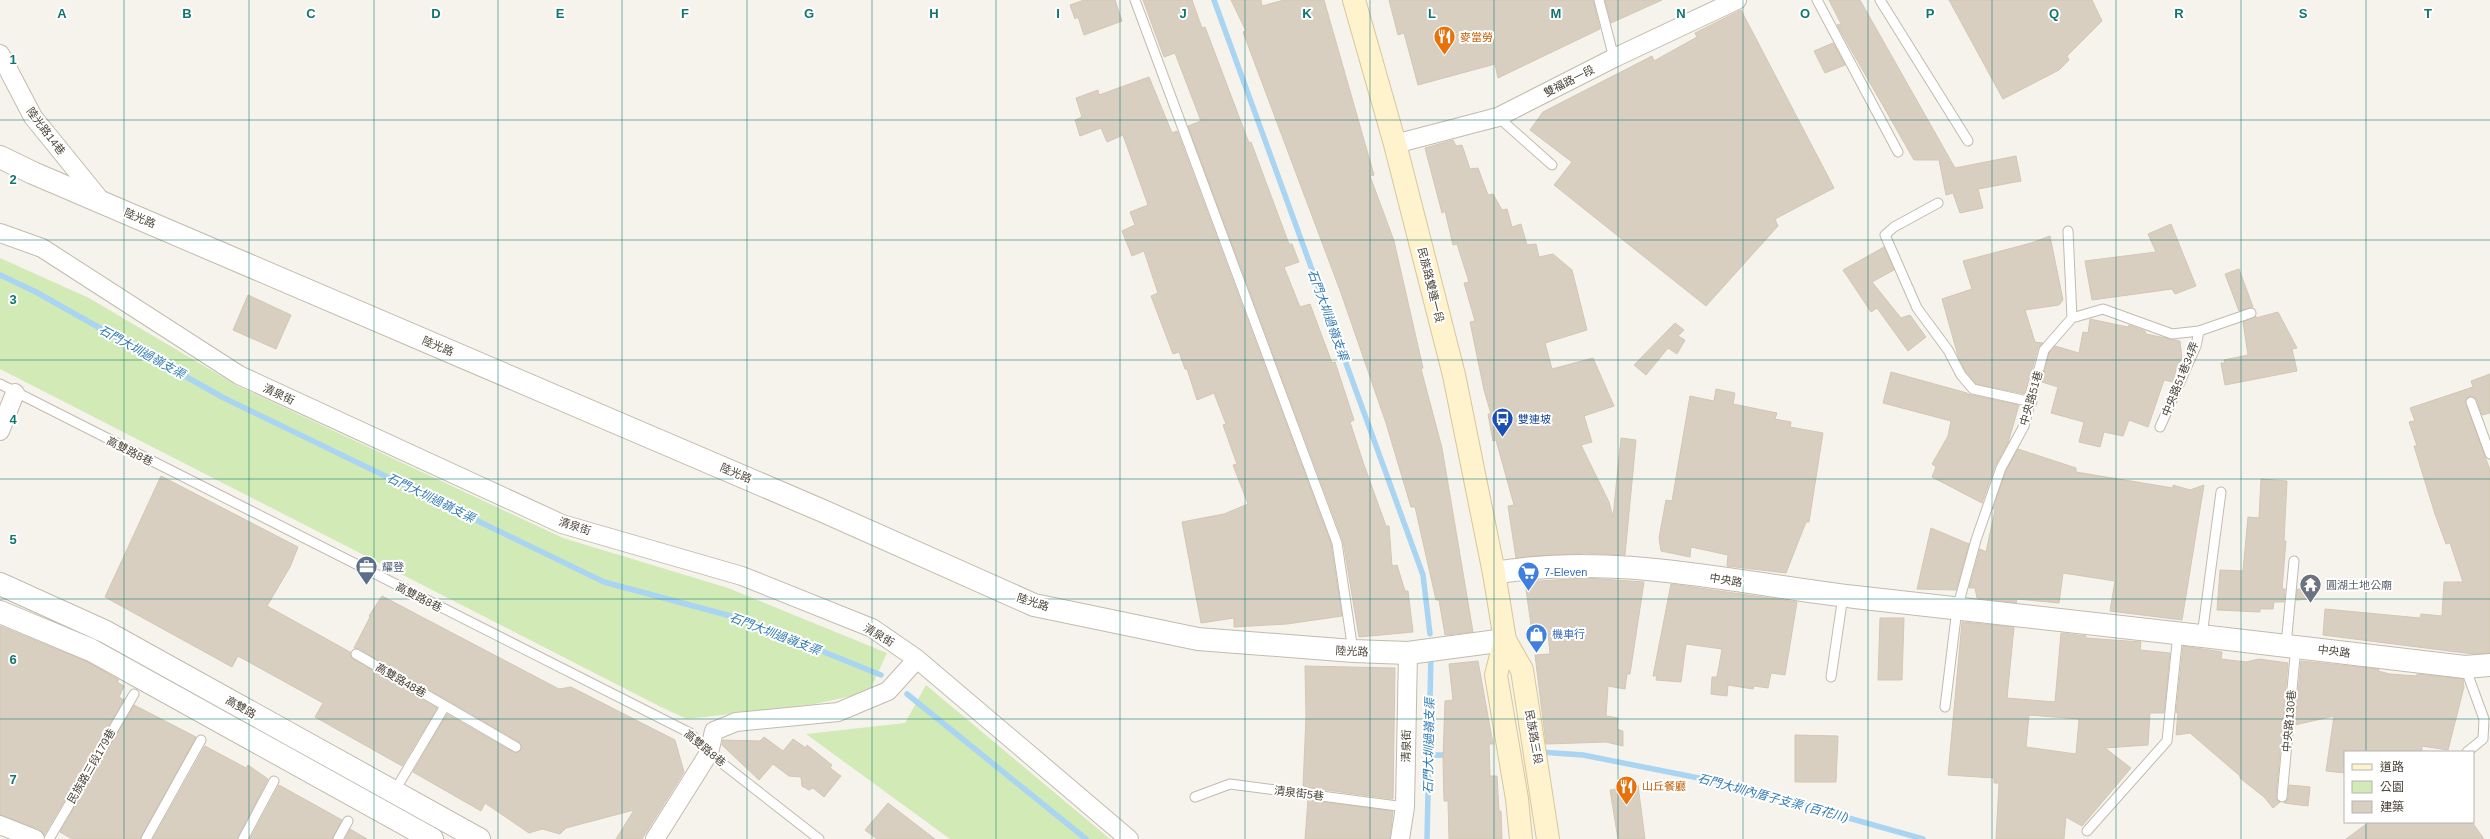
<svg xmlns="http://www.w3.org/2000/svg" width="2490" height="839" viewBox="0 0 2490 839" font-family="Arial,'Noto Sans TC',sans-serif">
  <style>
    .green { fill: #d2eab5 }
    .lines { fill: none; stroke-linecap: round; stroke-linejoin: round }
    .stream { stroke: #a9d4f2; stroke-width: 5.5 }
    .building { fill: #d8cfc1; stroke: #d3c7b4; fill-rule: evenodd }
    .service-casing { stroke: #c2bbae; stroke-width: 11 }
    .minor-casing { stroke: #c2bbae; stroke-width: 20 }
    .tertiary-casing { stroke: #c2bbae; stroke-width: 24 }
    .secondary-casing { stroke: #d6c79b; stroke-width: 24 }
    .service { stroke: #fff; stroke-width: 9 }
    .minor { stroke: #fff; stroke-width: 18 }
    .tertiary { stroke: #fff; stroke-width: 22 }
    .secondary { stroke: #fff3cd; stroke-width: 22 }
    .grid { fill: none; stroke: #0f766e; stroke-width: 1; stroke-opacity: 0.55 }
    .labels { text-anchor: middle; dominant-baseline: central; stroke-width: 4; stroke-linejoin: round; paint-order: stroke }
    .food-label { font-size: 11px; fill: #c56008; stroke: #fff; text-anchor: start }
    .street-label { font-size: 11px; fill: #4b4439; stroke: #fff }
    .transit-label { font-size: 11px; fill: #164399; stroke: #fff; text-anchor: start }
    .service-label { font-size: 11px; fill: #4e5e75; stroke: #fff; text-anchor: start }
    .shop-label { font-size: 11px; fill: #366cbe; stroke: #fff; text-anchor: start }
    .worship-label { font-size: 11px; fill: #5b616d; stroke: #fff; text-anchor: start }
    .water-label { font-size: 12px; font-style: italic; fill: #2e7ab2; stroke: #fff }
    .grid-label { font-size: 13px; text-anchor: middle; font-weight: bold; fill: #0f766e; stroke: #fff; stroke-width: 4; stroke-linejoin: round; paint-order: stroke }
  </style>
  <rect width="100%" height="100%" fill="#f6f3ec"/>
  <path class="green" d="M 0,258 L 89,298 L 238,386 L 563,538 L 728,588 L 887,653 L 869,692 L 815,704 L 687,719 L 661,707 L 0,369 Z
    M 926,685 L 1110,839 L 950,839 L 806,734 L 905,723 Z"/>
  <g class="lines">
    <path class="stream" d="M 1214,0 L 1423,575 L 1430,634
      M 0,275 L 36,292 L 222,397 L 604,582 L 742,619 L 881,675
      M 907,694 L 1086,839
      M 1540,752 L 1583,755 L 1724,783 L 1923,839
      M 1429,755 L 1449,755
      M 1427,839 L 1431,654"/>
  </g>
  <path class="building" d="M 1084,0 L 1115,0 L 1122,21 L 1084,35 L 1078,17 L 1075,19 L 1070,5 Z
    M 1143,0 L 1192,0 L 1202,28 L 1205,27 L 1249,143 L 1251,142 L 1289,244 L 1292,244 L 1299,262 L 1284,267 L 1300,307 L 1310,304 L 1332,363 L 1335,362 L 1354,420 L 1350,422 L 1363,462 L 1386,526 L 1389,526 L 1392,566 L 1397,565 L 1405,591 L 1408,591 L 1413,632 L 1359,637 L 1343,541 L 1188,126 L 1201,121 L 1175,53 L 1164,57 Z
    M 1231,0 L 1261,0 L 1262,6 L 1284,0 L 1324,0 L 1374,175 L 1370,176 L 1394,241 L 1423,368 L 1421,369 L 1442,448 L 1473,632 L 1445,635 L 1439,600 L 1436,600 L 1415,507 L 1411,507 L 1386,423 L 1341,293 L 1243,32 L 1246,31 Z
    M 1389,0 L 1593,0 L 1600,29 L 1498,78 L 1495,64 L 1418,85 L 1404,33 L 1398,35 Z
    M 1605,0 L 1662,0 L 1611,23 Z
    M 1829,0 L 1860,0 L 1955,168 L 2016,156 L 2021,181 L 1978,189 L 1983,208 L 1960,213 L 1953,193 L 1946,195 L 1939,160 L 1914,160 L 1837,25 L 1841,24 Z
    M 1949,0 L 2092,0 L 2102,21 L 2067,56 L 2069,60 L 2059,70 L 2003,99 Z
    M 1741,10 L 1834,188 L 1775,219 L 1778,226 L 1706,306 L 1554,185 L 1572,162 L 1530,130 L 1543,112 L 1652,56 L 1654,61 L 1697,37 L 1695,33 Z
    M 1833,43 L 1845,65 L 1825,73 L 1814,51 Z
    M 1149,77 L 1172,133 L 1177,131 L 1331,544 L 1342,616 L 1287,624 L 1234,627 L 1234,618 L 1201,623 L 1182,522 L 1224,514 L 1248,504 L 1233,465 L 1237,464 L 1223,425 L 1226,424 L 1214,393 L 1197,400 L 1187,369 L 1185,369 L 1179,352 L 1173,354 L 1151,296 L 1158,293 L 1144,251 L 1132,256 L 1122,231 L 1135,225 L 1130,212 L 1148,205 L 1123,135 L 1107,142 L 1101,128 L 1080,136 L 1075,120 L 1082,117 L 1076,98 L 1098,90 L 1099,95 Z
    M 1453,140 L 1456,146 L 1462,145 L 1470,169 L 1478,168 L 1488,195 L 1493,194 L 1502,210 L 1507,209 L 1512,227 L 1521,224 L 1527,245 L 1536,244 L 1539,257 L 1553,254 L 1572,270 L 1587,330 L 1545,343 L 1552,369 L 1593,358 L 1614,406 L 1584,416 L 1592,442 L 1581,445 L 1609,502 L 1613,517 L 1621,438 L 1636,440 L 1625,555 L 1585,553 L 1516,558 L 1508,506 L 1514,505 L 1496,440 L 1493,441 L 1488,414 L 1491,414 L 1484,390 L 1470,322 L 1475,321 L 1464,283 L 1469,282 L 1457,244 L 1453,245 L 1445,211 L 1442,213 L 1425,148 Z
    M 2171,224 L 2196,286 L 2175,294 L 2172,289 L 2092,300 L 2085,261 L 2156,252 L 2148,234 Z
    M 2050,236 L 2063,300 L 2059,305 L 2025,310 L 2035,342 L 2043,343 L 2038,348 L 2025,394 L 1976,384 L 1966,372 L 1958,356 L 1942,299 L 1972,289 L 1963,261 L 2031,243 Z
    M 1884,247 L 1894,270 L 1872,282 L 1901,318 L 1910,315 L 1926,337 L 1908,351 L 1877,308 L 1871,312 L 1843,270 Z
    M 2239,269 L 2253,307 L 2239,311 L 2225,274 Z
    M 248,295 L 291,315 L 276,349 L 233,330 Z
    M 2278,312 L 2297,348 L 2292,349 L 2297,371 L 2225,385 L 2221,363 L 2225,363 L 2224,360 L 2248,355 L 2243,322 L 2256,316 L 2256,318 Z
    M 2090,319 L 2128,327 L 2129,325 L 2145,331 L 2146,334 L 2180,341 L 2182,359 L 2180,366 L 2177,366 L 2173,382 L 2164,380 L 2148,427 L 2129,420 L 2123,436 L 2104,432 L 2100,447 L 2079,442 L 2084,422 L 2051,413 L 2058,387 L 2042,382 L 2049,353 L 2055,346 L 2079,353 L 2083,332 L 2088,333 Z
    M 1675,323 L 1684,330 L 1678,336 L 1685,340 L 1677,354 L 1668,348 L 1646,375 L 1634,365 Z
    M 1891,372 L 1967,393 L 1969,397 L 1968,394 L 2019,405 L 2008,443 L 1995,466 L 1982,503 L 1932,477 L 1936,467 L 1932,464 L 1948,436 L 1951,421 L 1883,403 Z
    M 2490,374 L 2490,413 L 2482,415 L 2477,400 L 2472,396 L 2467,398 L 2465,401 L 2490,470 L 2490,653 L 2473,654 L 2323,635 L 2325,609 L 2420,618 L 2421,614 L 2442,616 L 2444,582 L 2463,582 L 2450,543 L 2446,544 L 2435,514 L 2414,446 L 2417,446 L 2409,422 L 2415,421 L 2410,408 L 2473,387 L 2471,381 Z
    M 1716,389 L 1735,393 L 1733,404 L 1777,413 L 1775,419 L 1791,422 L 1790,427 L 1823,433 L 1809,522 L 1806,522 L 1786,573 L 1727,566 L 1728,555 L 1691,547 L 1690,557 L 1661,551 L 1659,538 L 1666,500 L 1672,501 L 1690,396 L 1714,401 Z
    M 2018,449 L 2076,468 L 2076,472 L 2173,488 L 2173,485 L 2190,490 L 2204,485 L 2182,620 L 2110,611 L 2115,581 L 2063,573 L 2059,603 L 2017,599 L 2016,603 L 1977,598 L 1975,588 L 1969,588 L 1980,549 L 1986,552 L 1995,510 L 1993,509 L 2006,470 Z
    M 161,476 L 298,547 L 290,567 L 267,606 L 350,652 L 353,659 L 437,708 L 402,766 L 315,717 L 323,703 L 238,656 L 232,667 L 105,597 Z
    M 2261,479 L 2287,481 L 2284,541 L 2286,541 L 2282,589 L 2285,589 L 2284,602 L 2274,602 L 2273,609 L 2260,609 L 2260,612 L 2217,610 L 2220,570 L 2243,571 L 2248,517 L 2259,518 Z
    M 1931,528 L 1969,544 L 1956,590 L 1917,589 Z
    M 1586,578 L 1644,582 L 1630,674 L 1627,674 L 1625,689 L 1608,686 L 1606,716 L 1618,718 L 1617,729 L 1623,731 L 1623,746 L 1606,742 L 1546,744 L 1535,655 L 1550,654 L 1548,632 L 1532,632 L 1525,582 Z
    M 1671,584 L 1797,602 L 1785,675 L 1771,673 L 1768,688 L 1754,686 L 1753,689 L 1728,685 L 1727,696 L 1711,694 L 1712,677 L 1717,677 L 1722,649 L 1686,644 L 1681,682 L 1656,680 L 1657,676 L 1653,676 Z
    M 2297,589 L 2311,590 L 2312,599 L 2296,600 Z
    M 382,596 L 559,689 L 571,687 L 675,740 L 684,772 L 642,839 L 616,839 L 634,810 L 566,828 L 560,834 L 542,829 L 529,833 L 485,803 L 481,811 L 413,772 L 447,714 L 513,752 L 519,752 L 522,747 L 519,742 L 359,649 L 354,648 L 370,617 L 369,616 Z
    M 1880,618 L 1904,618 L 1902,680 L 1878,680 Z
    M 1962,622 L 2014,627 L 2007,698 L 2055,702 L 2061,633 L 2086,636 L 2086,638 L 2141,642 L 2140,650 L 2170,653 L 2164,713 L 2150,713 L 2148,745 L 2105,748 L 2131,768 L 2082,826 L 2066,817 L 2064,839 L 1996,839 L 1999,783 L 1994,783 L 1994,778 L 1948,775 ZM 2029,715 L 2079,719 L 2076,754 L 2026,747 Z
    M 0,626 L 86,661 L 119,680 L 117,682 L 124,686 L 119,697 L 124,700 L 44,835 L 39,829 L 0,815 Z
    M 2183,646 L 2222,652 L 2221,659 L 2246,662 L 2259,659 L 2288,663 L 2276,796 L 2280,802 L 2273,808 L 2264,797 L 2240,778 L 2240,776 L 2190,733 L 2176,735 L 2178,712 L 2176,713 Z
    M 1478,661 L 1493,744 L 1489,744 L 1490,776 L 1497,776 L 1499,811 L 1501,811 L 1502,839 L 1449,839 L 1448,801 L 1444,801 L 1443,759 L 1445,701 L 1453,700 L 1449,664 Z
    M 2301,661 L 2379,669 L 2378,671 L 2390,674 L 2417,676 L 2417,674 L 2463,679 L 2464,687 L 2448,750 L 2422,746 L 2422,752 L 2345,752 L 2345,773 L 2326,771 L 2334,716 L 2295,725 Z
    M 1305,666 L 1395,668 L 1393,799 L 1303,787 L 1306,717 Z
    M 134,705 L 196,737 L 140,839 L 72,839 L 60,832 Z
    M 1795,735 L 1838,736 L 1836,782 L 1795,782 Z
    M 764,737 L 783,751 L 793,739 L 806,748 L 807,745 L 832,765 L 830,768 L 841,776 L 824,797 L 813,788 L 809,790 L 802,786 L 801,777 L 789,776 L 773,764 L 759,780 L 722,745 L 723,740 L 760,741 Z
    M 205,746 L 246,768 L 248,765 L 268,779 L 237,839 L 153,839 Z
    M 279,785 L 342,820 L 332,839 L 250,839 Z
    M 1638,785 L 1645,839 L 1618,839 L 1610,790 Z
    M 2289,785 L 2310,787 L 2308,806 L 2284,803 L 2288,798 Z
    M 1308,800 L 1393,811 L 1390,839 L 1305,839 Z
    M 888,803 L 935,839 L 877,839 L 865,830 Z
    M 2369,822 L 2472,822 L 2484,839 L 2346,839 Z
    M 350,829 L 367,839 L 345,839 Z"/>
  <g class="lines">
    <defs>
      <path id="service" d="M 1135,0 L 1337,543 L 1353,651
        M 1599,0 L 1614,58
        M 1817,0 L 1898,152
        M 1880,0 L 1968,141
        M 1498,117 L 1552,165
        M 1938,203 L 1894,227 L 1885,235 L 1917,308 L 1948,350 L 1961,375 L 1973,389 L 2032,402
        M 2068,231 L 2072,318
        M 0,384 L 690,733 L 709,753 L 819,839
        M 2471,402 L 2490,454
        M 2160,427 L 2196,346 L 2199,331
        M 2202,636 L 2221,492
        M 2286,645 L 2294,561
        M 356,654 L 516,747
        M 2465,667 L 2484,719 L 2483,739 L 2467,752
        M 1831,677 L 1843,596
        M 1945,707 L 1957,609 L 1976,540 L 2001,468 L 2024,426 L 2044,350 L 2072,318 L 2103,309 L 2172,334 L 2199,331 L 2251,313
        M 394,792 L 445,706
        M 1195,797 L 1230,784 L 1405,807
        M 2282,797 L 2296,646
        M 2087,831 L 2167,741 L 2178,633
        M 49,839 L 134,694
        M 146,839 L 201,740
        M 243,839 L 274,781
        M 338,839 L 348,821"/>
      <path id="minor" d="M 0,54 L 33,117 L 102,202
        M 1395,144 L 1498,117 L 1614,58 L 1737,0
        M 0,233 L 42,248 L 239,375 L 562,524 L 742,576 L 872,628 L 917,659 L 1129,839
        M 0,431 L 15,393
        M 0,825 L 35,839
        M 655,839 L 709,753 L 714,731 L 736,722 L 838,712 L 888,691 L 917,659
        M 1400,839 L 1405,807 L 1408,653"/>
      <path id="tertiary" d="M 0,157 L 33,173 L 823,511 L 1034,605 L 1198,639 L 1353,651 L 1408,653 L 1505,640
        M 1494,573 C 1618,552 1733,583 1855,597 C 2058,620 2262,642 2465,667 L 2490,665
        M 0,584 L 106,632 L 479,839
        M 0,612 L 91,650 L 432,839"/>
      <path id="secondary" d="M 1354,0 L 1395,144 L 1454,375 L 1494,573 L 1505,640 L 1522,670 L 1548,839
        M 1505,640 L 1496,675 L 1517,799 L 1521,839"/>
    </defs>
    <use href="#service" class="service-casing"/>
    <use href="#minor" class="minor-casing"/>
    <use href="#tertiary" class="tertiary-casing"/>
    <use href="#secondary" class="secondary-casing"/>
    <use href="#service" class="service"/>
    <use href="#minor" class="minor"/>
    <use href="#tertiary" class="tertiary"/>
    <use href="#secondary" class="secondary"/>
  </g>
  <path class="grid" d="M 124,0 L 124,839M 249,0 L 249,839M 374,0 L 374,839M 498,0 L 498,839M 622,0 L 622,839M 747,0 L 747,839M 872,0 L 872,839M 996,0 L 996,839M 1120,0 L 1120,839M 1245,0 L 1245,839M 1370,0 L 1370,839M 1494,0 L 1494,839M 1618,0 L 1618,839M 1743,0 L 1743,839M 1868,0 L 1868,839M 1992,0 L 1992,839M 2116,0 L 2116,839M 2241,0 L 2241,839M 2366,0 L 2366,752M 0,120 L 2490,120M 0,240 L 2490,240M 0,360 L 2490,360M 0,479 L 2490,479M 0,599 L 2490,599M 0,719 L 2490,719M 2366,822 L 2366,839"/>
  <defs>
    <symbol id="restaurant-pin" viewBox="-11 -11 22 30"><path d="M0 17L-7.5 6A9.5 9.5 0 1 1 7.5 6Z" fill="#e8710a" stroke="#fff"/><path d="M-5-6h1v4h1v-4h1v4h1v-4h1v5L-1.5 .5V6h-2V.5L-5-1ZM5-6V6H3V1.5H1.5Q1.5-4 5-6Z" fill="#fff"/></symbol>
    <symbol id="bus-pin" viewBox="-11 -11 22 30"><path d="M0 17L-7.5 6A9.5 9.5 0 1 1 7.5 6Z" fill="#1a4fb4" stroke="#fff"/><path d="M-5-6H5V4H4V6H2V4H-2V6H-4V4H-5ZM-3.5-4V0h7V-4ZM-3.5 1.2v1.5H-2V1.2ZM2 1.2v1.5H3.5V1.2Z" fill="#fff"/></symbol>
    <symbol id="office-pin" viewBox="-11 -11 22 30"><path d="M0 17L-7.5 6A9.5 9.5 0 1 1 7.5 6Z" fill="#5c6f8a" stroke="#fff"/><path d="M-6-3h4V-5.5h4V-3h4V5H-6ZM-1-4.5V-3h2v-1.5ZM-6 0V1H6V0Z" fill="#fff"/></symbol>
    <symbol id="supermarket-pin" viewBox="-11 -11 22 30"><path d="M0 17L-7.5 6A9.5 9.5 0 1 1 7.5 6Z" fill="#3f7fe0" stroke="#fff"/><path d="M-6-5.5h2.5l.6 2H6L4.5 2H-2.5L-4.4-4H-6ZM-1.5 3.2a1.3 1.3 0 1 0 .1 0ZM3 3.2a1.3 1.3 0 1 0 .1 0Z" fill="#fff"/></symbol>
    <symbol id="temple-pin" viewBox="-11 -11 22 30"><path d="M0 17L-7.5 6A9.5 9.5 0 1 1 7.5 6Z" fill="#6b7280" stroke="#fff"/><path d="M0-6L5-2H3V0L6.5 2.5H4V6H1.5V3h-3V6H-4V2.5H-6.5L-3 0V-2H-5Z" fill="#fff"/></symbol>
    <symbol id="shop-pin" viewBox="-11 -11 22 30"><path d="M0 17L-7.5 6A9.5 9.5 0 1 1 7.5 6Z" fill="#3f7fe0" stroke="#fff"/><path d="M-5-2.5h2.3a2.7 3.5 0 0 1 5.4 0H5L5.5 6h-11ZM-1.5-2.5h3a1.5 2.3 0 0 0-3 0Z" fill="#fff"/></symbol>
  </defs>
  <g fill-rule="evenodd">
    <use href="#restaurant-pin" x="1432" y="24" width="25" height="34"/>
    <use href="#bus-pin" x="1490" y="406" width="25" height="34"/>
    <use href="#office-pin" x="354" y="554" width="25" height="34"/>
    <use href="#supermarket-pin" x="1516" y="560" width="25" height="34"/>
    <use href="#temple-pin" x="2298" y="572" width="25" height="34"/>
    <use href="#shop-pin" x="1524" y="622" width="25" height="34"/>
    <use href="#restaurant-pin" x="1614" y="774" width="25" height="34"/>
  </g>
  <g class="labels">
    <g class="food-label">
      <text x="1460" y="37">麥當勞</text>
      <text x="1642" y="786">山丘餐廳</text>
    </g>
    <g class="street-label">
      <text transform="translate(1569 81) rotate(-27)">雙福路一段</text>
      <text transform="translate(46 131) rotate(53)">陸光路14巷</text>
      <text transform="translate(140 218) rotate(23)">陸光路</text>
      <text transform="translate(1431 285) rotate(76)">民族路雙連一段</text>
      <text transform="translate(438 346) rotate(23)">陸光路</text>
      <text transform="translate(2180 379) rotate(-68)">中央路51巷34弄</text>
      <text transform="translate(279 394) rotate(25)">清泉街</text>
      <text transform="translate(2031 398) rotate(-74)">中央路51巷</text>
      <text transform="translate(130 451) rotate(27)">高雙路8巷</text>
      <text transform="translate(736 473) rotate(23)">陸光路</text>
      <text transform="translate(575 526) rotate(18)">清泉街</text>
      <text transform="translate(1726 580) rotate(9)">中央路</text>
      <text transform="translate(419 597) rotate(27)">高雙路8巷</text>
      <text transform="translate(1033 602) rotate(18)">陸光路</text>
      <text transform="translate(879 635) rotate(31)">清泉街</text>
      <text transform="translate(1352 651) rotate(3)">陸光路</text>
      <text transform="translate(2334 651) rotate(7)">中央路</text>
      <text transform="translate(401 680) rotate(30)">高雙路48巷</text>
      <text transform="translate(241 707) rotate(29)">高雙路</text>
      <text transform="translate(2289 721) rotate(-85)">中央路130巷</text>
      <text transform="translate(1534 737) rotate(80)">民族路三段</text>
      <text transform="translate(1406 746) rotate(-89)">清泉街</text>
      <text transform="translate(705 748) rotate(40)">高雙路8巷</text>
      <text transform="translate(91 766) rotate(-60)">民族路三段179巷</text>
      <text transform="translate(1299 793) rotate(7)">清泉街5巷</text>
    </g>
    <g class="transit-label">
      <text x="1518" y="419">雙連坡</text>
    </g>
    <g class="service-label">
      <text x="382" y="567">耀登</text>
    </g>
    <g class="shop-label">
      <text x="1544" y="572">7-Eleven</text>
      <text x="1552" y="634">機車行</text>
    </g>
    <g class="worship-label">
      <text x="2326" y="585">圓湖土地公廟</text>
    </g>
    <g class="water-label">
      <text transform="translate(1328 315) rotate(70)">石門大圳過嶺支渠</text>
      <text transform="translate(142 352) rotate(29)">石門大圳過嶺支渠</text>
      <text transform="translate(431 498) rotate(26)">石門大圳過嶺支渠</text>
      <text transform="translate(775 634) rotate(21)">石門大圳過嶺支渠</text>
      <text transform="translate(1429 746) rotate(-89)">石門大圳過嶺支渠</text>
      <text transform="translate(1773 798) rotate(15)">石門大圳內厝子支渠 (百花川)</text>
    </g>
  </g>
  <g class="grid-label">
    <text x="62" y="18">A</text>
    <text x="187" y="18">B</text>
    <text x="311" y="18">C</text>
    <text x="436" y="18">D</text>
    <text x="560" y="18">E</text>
    <text x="685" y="18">F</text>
    <text x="809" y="18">G</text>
    <text x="934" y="18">H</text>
    <text x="1058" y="18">I</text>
    <text x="1183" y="18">J</text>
    <text x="1307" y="18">K</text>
    <text x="1432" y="18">L</text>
    <text x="1556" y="18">M</text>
    <text x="1681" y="18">N</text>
    <text x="1805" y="18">O</text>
    <text x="1930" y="18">P</text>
    <text x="2054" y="18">Q</text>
    <text x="2179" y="18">R</text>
    <text x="2303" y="18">S</text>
    <text x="2428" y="18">T</text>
    <text x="13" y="64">1</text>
    <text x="13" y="184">2</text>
    <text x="13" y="304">3</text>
    <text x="13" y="424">4</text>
    <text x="13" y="544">5</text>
    <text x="13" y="664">6</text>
    <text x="13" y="784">7</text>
  </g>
  <rect x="2344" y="751" width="130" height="72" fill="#ffffff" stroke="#b7b4b0"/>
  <rect x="2352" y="764" width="20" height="6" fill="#fff3cd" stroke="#b7b4b0"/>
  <text x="2380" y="771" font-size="12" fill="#4b4439">道路</text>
  <rect x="2352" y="781" width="20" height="12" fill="#d2eab5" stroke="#b7b4b0"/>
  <text x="2380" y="791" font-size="12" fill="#4b4439">公園</text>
  <rect x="2352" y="801" width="20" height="12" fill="#d8cfc1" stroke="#b7b4b0"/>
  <text x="2380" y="811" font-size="12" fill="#4b4439">建築</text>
</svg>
